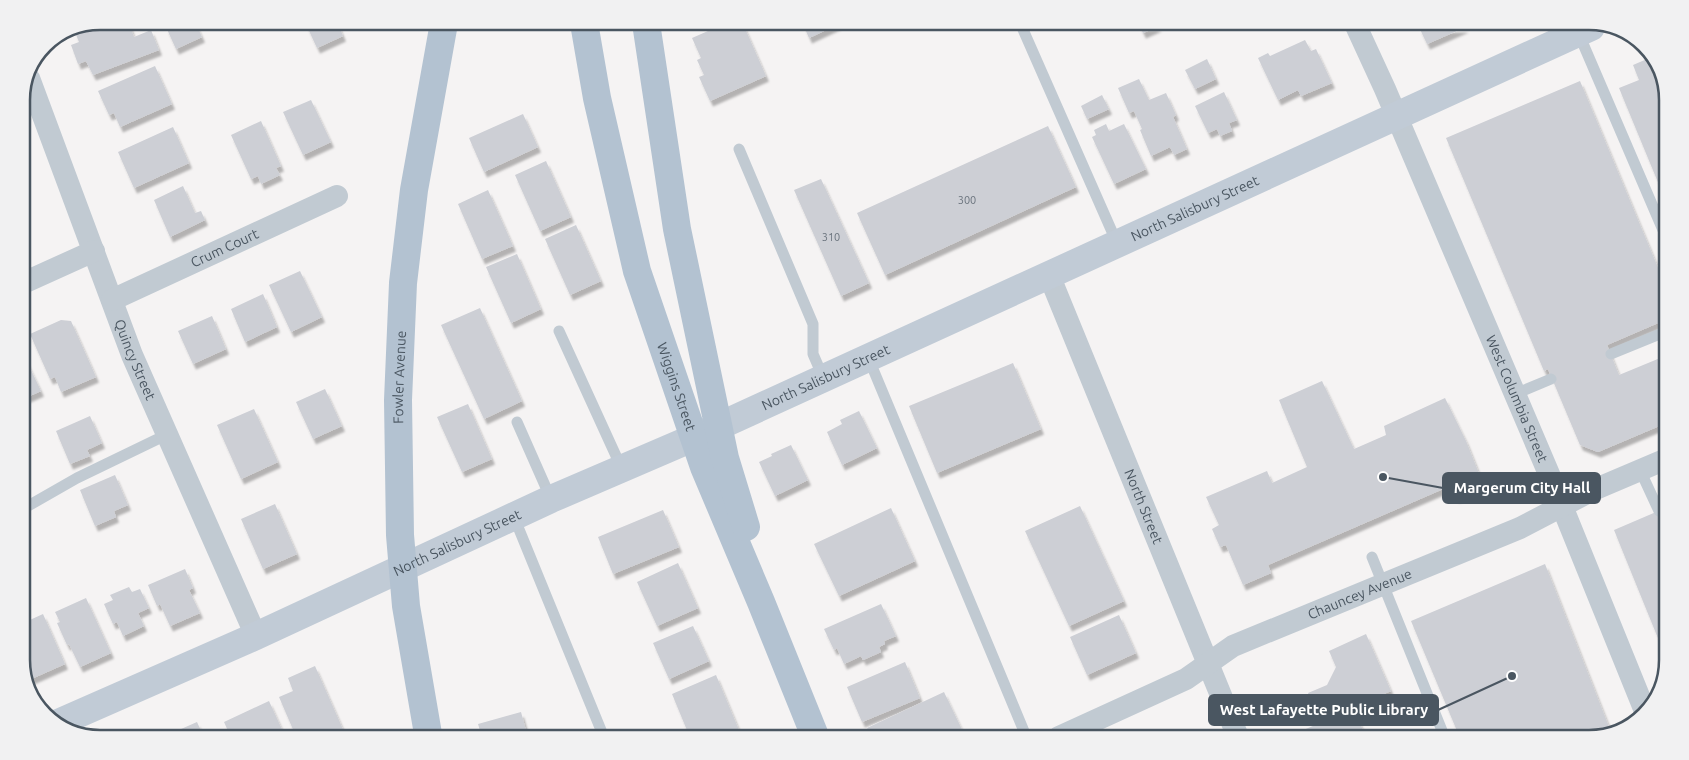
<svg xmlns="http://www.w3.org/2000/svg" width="1689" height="760" viewBox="0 0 1689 760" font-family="Ubuntu,sans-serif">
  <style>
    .building { fill: #cdcfd5; filter: url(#shadow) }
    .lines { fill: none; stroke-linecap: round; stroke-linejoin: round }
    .lane { stroke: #c1cad2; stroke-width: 11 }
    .street { stroke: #c1cad2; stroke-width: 22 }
    .secondary { stroke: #c1cbd6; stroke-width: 28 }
    .primary { stroke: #b3c2d1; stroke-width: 28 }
    .labels { text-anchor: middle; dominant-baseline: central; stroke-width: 5; stroke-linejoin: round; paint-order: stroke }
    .number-label { font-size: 11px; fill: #6b747e }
    .street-label { font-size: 14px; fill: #4a5661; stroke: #fff }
    .rim { fill: none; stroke: #4a5661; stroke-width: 2.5 }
    .leader { fill: none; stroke: #4a5661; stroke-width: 2 }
    .callout-dot { fill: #4a5661; stroke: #fff; stroke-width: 2 }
    .callout { fill: #4a5661; stroke: #4a5661; stroke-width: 2 }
    .callout-label { font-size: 15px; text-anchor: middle; font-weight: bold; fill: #fff }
  </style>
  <defs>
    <filter id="shadow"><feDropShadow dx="3" dy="5.5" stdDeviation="1" flood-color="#0004"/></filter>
  </defs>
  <rect width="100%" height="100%" fill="#f5f3f3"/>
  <path class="building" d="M 100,21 L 128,21 L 134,37 L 151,30 L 159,50 L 93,75 L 86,61 L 78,64 L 71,45 L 79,42 L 75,32 Z
    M 178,22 L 195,22 L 202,37 L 176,49 L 166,27 Z
    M 305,22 L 337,22 L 343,36 L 317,48 Z
    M 705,24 L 743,24 L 766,76 L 710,101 L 699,77 L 704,75 L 697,60 L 701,58 L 692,38 L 708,31 Z
    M 803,24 L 839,24 L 809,38 Z
    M 1139,25 L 1153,25 L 1159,26 L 1143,33 Z
    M 1419,27 L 1466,27 L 1427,44 Z
    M 1305,40 L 1311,51 L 1316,49 L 1332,83 L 1301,96 L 1298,90 L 1278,100 L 1258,58 L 1268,53 L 1270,56 Z
    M 1654,56 L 1668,95 L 1667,204 L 1619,88 L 1639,80 L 1633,65 Z
    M 1207,59 L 1216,79 L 1195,89 L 1185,70 Z
    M 155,66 L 172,104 L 120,127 L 114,113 L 109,115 L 98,91 Z
    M 1139,79 L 1149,100 L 1166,93 L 1176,115 L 1173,117 L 1187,149 L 1174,155 L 1170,147 L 1151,156 L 1140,130 L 1142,129 L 1134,111 L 1129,113 L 1118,88 Z
    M 1580,81 L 1666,287 L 1665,320 L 1607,345 L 1619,375 L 1665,356 L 1664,424 L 1598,452 L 1580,445 L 1548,369 L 1544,371 L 1446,138 Z
    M 1224,92 L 1237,120 L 1229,123 L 1232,131 L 1220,136 L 1217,129 L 1208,133 L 1195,106 Z
    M 1102,95 L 1109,109 L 1087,119 L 1081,106 Z
    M 311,100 L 331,142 L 303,155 L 283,112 Z
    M 523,114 L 538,147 L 484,172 L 469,138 Z
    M 261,121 L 281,166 L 276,168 L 280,175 L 261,184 L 258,176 L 251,179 L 231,135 Z
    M 1106,124 L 1109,131 L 1124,124 L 1146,169 L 1114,184 L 1092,137 L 1096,135 L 1094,130 Z
    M 1048,126 L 1076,187 L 885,275 L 857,213 Z
    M 173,127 L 189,163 L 134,188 L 118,152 Z
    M 546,161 L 571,217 L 540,231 L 515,175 Z
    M 821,179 L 869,283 L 841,296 L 794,190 Z
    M 183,186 L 195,213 L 201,211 L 205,220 L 170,237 L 154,200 Z
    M 488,190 L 513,246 L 482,259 L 458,204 Z
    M 576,225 L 601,281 L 570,295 L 545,239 Z
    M 517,254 L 541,309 L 511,323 L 486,267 Z
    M 300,271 L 322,317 L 291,332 L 269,285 Z
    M 263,294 L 277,327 L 245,342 L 231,309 Z
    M 480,308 L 522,401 L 484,419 L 441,325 Z
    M 212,316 L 226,349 L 193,364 L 178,331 Z
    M 61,320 L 71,321 L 96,377 L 61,392 L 55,377 L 50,379 L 30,334 Z
    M 25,358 L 41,391 L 21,400 L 21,360 Z
    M 1013,363 L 1041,429 L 937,473 L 909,406 Z
    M 1322,381 L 1354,449 L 1386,435 L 1384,426 L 1445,398 L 1466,441 L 1484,486 L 1456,498 L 1450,486 L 1268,565 L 1271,573 L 1243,585 L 1226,545 L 1220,547 L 1212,529 L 1219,525 L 1206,497 L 1267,471 L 1272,483 L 1307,467 L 1279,400 Z
    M 325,389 L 342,426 L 313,439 L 296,402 Z
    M 468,404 L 492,459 L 462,472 L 437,417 Z
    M 254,409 L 278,462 L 241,479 L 217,425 Z
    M 859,411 L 877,448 L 842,465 L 827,432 L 842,424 L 840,420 Z
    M 90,416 L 102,443 L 87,450 L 90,456 L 70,464 L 56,431 Z
    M 791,445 L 808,480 L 775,496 L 759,462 L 772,456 L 771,454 Z
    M 115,475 L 128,505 L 114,511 L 116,517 L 95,526 L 80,490 Z
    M 275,504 L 297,554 L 263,569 L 241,519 Z
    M 1080,506 L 1124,601 L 1069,626 L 1025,531 Z
    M 891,508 L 915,561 L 839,596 L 814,544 Z
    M 1663,509 L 1662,648 L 1614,530 Z
    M 663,510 L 679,547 L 613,574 L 598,537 Z
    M 678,563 L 698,608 L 657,626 L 637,582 Z
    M 1545,564 L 1611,732 L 1589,739 L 1460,738 L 1411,621 Z
    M 185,569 L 193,588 L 189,590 L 200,613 L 170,626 L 160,604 L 157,606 L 148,585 Z
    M 129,587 L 132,592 L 140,589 L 149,608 L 138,613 L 144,626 L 123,636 L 117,622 L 113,624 L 104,604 L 113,600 L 110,595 Z
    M 86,598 L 111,653 L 80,667 L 69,644 L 67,645 L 57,623 L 60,622 L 55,612 Z
    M 881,604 L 896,636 L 884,641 L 885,644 L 879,647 L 881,652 L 863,660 L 861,656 L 844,664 L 837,648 L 834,650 L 824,629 Z
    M 43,614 L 65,664 L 29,680 L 21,664 L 21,624 Z
    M 1119,615 L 1136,653 L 1087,675 L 1070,637 Z
    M 693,626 L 709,661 L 669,679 L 653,643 Z
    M 1366,634 L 1391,691 L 1319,721 L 1308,693 L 1327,685 L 1336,667 L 1329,651 Z
    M 905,662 L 920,698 L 862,722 L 847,687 Z
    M 315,666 L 345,734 L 295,734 L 279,697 L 293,691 L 288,678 Z
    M 716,675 L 741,735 L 689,735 L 672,694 Z
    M 944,692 L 965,736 L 871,736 L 867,728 Z
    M 269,701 L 284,734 L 229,733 L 224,722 Z
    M 1354,709 L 1366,738 L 1298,738 L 1296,733 Z
    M 521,712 L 527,734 L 481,734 L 478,724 Z
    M 197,722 L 202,733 L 172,733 Z"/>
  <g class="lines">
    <path class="lane" d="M 1021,25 L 1117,243
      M 1578,32 L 1666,237
      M 739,149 L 813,324 L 813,354 L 823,377
      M 559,331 L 622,469
      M 1611,354 L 1665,332
      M 868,357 L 1026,736
      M 1515,394 L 1551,379
      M 517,422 L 551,499
      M 1640,470 L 1659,511
      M 21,510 L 77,478 L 166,435
      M 514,517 L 603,735
      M 1372,557 L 1445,738"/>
    <g class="street">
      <path id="s1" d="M 1356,26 L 1385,89 L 1549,474 L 1645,711"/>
      <path id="s2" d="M 29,78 L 132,355 L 256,636"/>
      <path id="s3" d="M 1049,275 L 1238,737"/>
      <path d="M 21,284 L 94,251"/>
      <path id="s4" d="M 112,300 L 337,196"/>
      <path id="s5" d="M 1059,737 L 1186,679 L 1233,646 L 1520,528 L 1591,491 L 1664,460"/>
    </g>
    <path class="secondary" id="s6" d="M 58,723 L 256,636 L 551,499 L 693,438 L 1591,27"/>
    <g class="primary">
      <path id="s7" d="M 584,23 L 597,98 L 637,271 L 704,467 L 761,602 L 815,736"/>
      <path d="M 646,23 L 677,229 L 725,458 L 746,527"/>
      <path id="s8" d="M 428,734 L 406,606 L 400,535 L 398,400 L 403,283 L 414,190 L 444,23"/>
    </g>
  </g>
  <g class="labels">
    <g class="number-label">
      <text x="967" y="200">300</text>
      <text x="831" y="237">310</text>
    </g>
    <g class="street-label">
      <text stroke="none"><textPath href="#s6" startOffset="1248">North Salisbury Street</textPath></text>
      <text stroke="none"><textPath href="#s4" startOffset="124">Crum Court</textPath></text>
      <text stroke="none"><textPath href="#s2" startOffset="301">Quincy Street</textPath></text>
      <text stroke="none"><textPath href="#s6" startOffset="842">North Salisbury Street</textPath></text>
      <text stroke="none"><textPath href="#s8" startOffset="359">Fowler Avenue</textPath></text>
      <text stroke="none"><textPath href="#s7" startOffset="376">Wiggins Street</textPath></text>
      <text stroke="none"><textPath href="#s1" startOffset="406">West Columbia Street</textPath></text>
      <text stroke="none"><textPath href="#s3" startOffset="250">North Street</textPath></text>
      <text stroke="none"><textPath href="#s6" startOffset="438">North Salisbury Street</textPath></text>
      <text stroke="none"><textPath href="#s5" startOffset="334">Chauncey Avenue</textPath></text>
    </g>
  </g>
  <path d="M0 0H1689V760H0ZM100 30H1589A70 70 0 0 1 1659 100V660A70 70 0 0 1 1589 730H100A70 70 0 0 1 30 660V100A70 70 0 0 1 100 30Z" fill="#f1f1f2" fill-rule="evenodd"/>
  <path class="rim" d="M100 30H1589A70 70 0 0 1 1659 100V660A70 70 0 0 1 1589 730H100A70 70 0 0 1 30 660V100A70 70 0 0 1 100 30Z"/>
  <path class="leader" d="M1383 477L1443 488M1512 676L1438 710"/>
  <g class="callout-dot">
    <circle cx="1383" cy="477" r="5"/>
    <circle cx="1512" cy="676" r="5"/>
  </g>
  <g class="callout">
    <rect x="1443" y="473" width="157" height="30" rx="5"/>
    <rect x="1209" y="695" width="229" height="30" rx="5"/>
  </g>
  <g class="callout-label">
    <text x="1522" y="493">Margerum City Hall</text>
    <text x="1324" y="715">West Lafayette Public Library</text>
  </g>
</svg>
